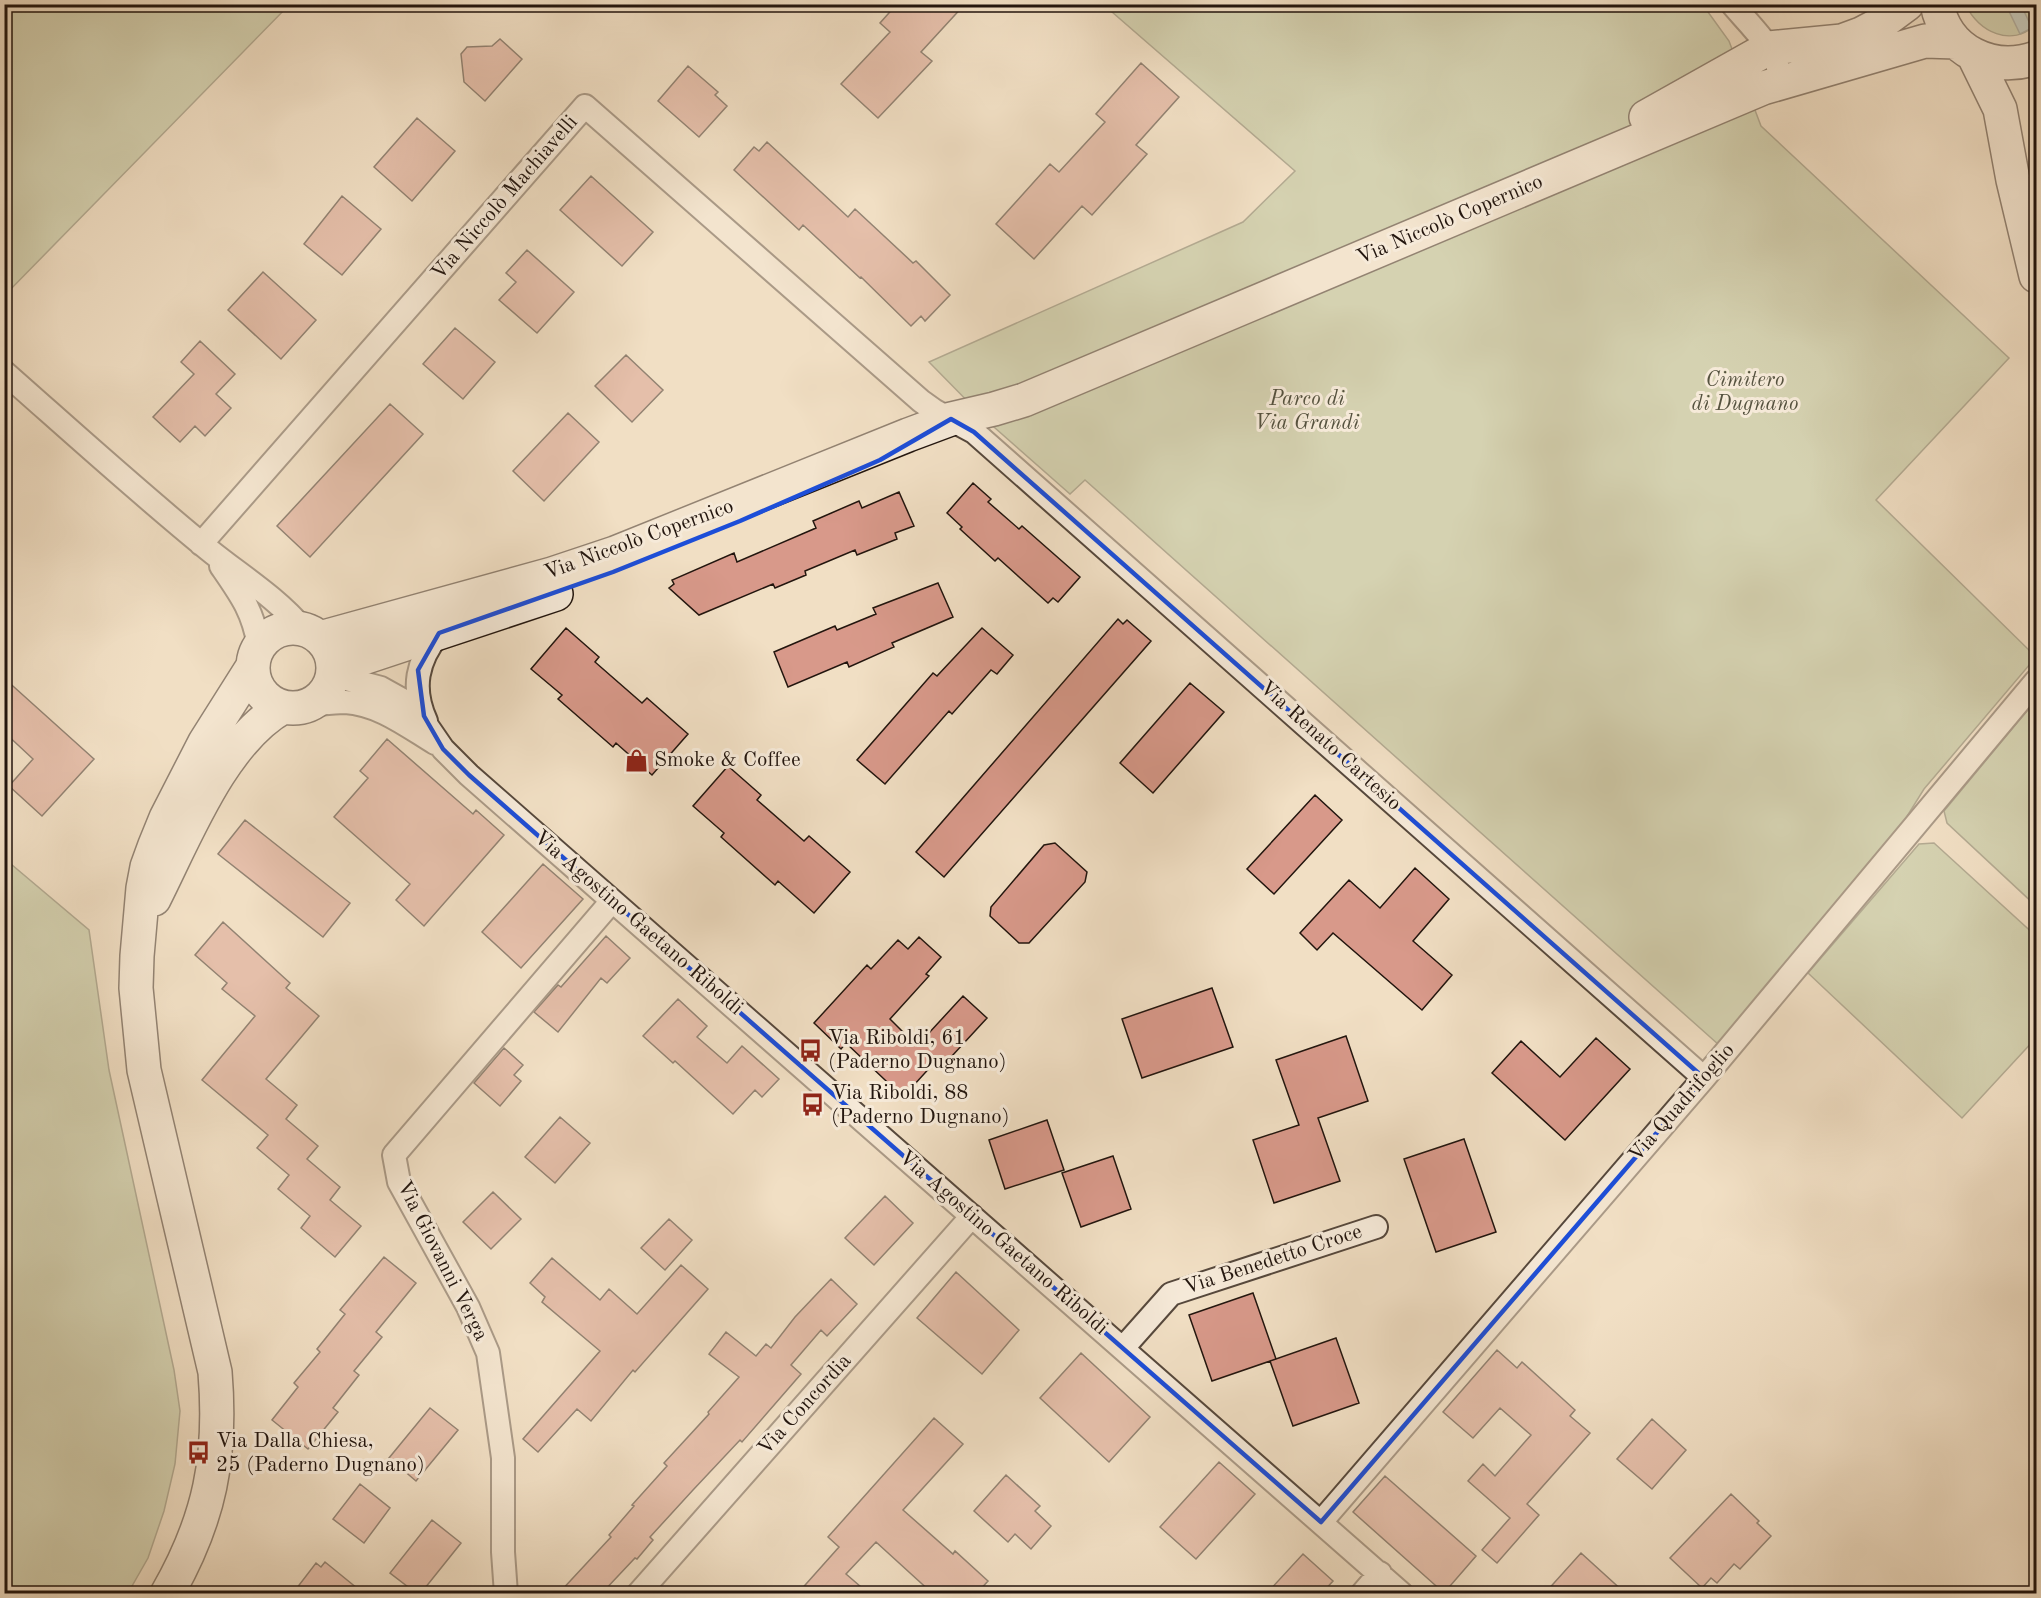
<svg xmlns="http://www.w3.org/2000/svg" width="2041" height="1598" viewBox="0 0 2041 1598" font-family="'Old Standard TT',serif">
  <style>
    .green { fill: #b3c399; stroke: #6a6c54; stroke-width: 1.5 }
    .water { fill: #9cbbba; stroke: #6b7975; stroke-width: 1.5 }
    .building { fill: #d8998a; stroke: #22150e; stroke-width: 1.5 }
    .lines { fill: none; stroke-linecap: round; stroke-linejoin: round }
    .street-casing { stroke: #56483c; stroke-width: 26 }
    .secondary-casing { stroke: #22150e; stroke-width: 36 }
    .street { stroke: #f6ead9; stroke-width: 22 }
    .secondary { stroke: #f6ead9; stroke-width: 33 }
    .marked { fill: none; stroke: #1d4ed8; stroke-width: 4.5; stroke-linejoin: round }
    .labels { text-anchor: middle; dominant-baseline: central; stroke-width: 6; stroke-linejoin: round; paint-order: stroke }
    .street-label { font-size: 21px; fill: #22150e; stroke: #f6ead9 }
    .park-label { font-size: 21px; font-style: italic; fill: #55523f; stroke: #f6ead9 }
    .poi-label { font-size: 21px; fill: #22150e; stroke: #f6ead9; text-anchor: start }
  </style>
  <rect width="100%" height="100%" fill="#f1dfc4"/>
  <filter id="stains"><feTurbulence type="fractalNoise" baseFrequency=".00333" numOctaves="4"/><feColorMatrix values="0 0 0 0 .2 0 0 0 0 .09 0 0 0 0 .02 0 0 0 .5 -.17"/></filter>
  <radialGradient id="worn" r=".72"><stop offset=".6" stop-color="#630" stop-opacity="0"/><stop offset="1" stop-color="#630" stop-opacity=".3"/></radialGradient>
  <path class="green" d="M 5,4 L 289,5 L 5,295 L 4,5 Z
    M 1104,5 L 1703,5 L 1729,41 L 1761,126 L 2009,358 L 1876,500 L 2036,657 L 1924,789 L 1896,834 L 1719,1045 L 1085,480 L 1070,494 L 986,420 L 929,362 L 1243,222 L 1295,171 Z
    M 1966,5 L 2036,5 L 2036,24 C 2012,48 1978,32 1966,5 Z
    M 2036,700 L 2036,906 L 1947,823 L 1944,811 Z
    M 1934,843 L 2036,936 L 2036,1038 L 1962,1118 L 1808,973 L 1919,844 Z
    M 5,859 L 89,930 L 109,1070 L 174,1370 L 180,1411 L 175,1464 L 164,1511 L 148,1558 L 128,1593 L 5,1593 Z"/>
  <path class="water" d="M 2006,5 L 2021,5 L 2032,28 L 2020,34 Z"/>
  <path class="building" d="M 897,4 L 965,4 L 921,52 L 932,61 L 878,118 L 841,84 L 890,32 L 880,23 Z
    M 500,39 L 522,59 L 485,101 L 464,82 L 461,54 L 467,47 L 492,46 Z
    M 1141,63 L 1179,97 L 1136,145 L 1147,154 L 1092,215 L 1082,206 L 1034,259 L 996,224 L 1050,164 L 1059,172 L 1105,122 L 1096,114 Z
    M 688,66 L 718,92 L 715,95 L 727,106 L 699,137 L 658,101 Z
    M 417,118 L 455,151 L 412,201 L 374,167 Z
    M 767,142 L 848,217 L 855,209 L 913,263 L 916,261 L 950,295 L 925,321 L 921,316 L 911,326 L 861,277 L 860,278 L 803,225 L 799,230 L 734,170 L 754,147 L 759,151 Z
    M 591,176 L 653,232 L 622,266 L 560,210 Z
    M 342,196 L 381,229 L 342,275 L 304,244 Z
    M 527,250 L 574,292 L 537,333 L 499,300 L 516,282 L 506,273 Z
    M 263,272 L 316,320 L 281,359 L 228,310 Z
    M 455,328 L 495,362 L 463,399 L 423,364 Z
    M 200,341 L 235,374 L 216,394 L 231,408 L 205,436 L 195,426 L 180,442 L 153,417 L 194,374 L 181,362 Z
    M 626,355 L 663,390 L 632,422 L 595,386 Z
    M 390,404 L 423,434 L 310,557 L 277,526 Z
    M 568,413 L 599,442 L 544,501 L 513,471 Z
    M 973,483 L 991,499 L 988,502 L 1019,529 L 1022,526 L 1080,577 L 1058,602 L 1053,598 L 1048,603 L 998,558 L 995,561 L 960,529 L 962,527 L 947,513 Z
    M 899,492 L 914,526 L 895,533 L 897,539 L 857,555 L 855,550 L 805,571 L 806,575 L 775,588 L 773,584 L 699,615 L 669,588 L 674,584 L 672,580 L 734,553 L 737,562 L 816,528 L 813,521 L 859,501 L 862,508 Z
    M 938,583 L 953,617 L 892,643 L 894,647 L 849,667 L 847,662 L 788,687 L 774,652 L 835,626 L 837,630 L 876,614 L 873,608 Z
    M 1118,619 L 1123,624 L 1127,620 L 1151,641 L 944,877 L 916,852 Z
    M 566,628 L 599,657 L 595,662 L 642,703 L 647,698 L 688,734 L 652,775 L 616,743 L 613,747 L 558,699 L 562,695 L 531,669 Z
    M 982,628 L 1013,655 L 997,674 L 991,670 L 952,714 L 949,711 L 885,784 L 857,760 L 933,673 L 937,676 Z
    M 4,678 L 94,759 L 42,816 L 9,786 L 33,759 L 4,732 Z
    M 1190,683 L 1224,712 L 1153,793 L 1120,763 Z
    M 387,739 L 473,814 L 476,810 L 504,835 L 424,926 L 396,900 L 410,884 L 334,817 L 368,778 L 360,771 Z
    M 728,766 L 761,795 L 757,800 L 804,841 L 809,836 L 850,872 L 814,913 L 778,881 L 775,885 L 721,837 L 724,833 L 693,806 Z
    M 1315,795 L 1342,820 L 1274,894 L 1247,869 Z
    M 245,820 L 350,903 L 323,937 L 218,854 Z
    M 1055,843 L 1087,872 L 1085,882 L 1029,943 L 1019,943 L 990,916 L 991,907 L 1044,845 Z
    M 543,864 L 583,899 L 521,968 L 482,932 Z
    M 1415,868 L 1449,899 L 1413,941 L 1452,975 L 1422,1010 L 1333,933 L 1317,950 L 1300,933 L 1349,880 L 1380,908 Z
    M 223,922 L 290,983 L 286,988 L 319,1016 L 266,1079 L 297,1105 L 286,1119 L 318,1146 L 307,1159 L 340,1187 L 330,1200 L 361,1226 L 335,1257 L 301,1228 L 310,1216 L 278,1189 L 289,1175 L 257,1148 L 268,1135 L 202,1080 L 255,1016 L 222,989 L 227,983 L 195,955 Z
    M 606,936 L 630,958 L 607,983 L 601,978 L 558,1032 L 534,1012 L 558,985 L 561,987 Z
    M 919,937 L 941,957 L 926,974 L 929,976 L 890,1019 L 917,1046 L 963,996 L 987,1018 L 940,1069 L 934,1063 L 903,1097 L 846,1043 L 841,1049 L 814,1023 L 867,965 L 871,969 L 898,940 L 908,949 Z
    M 1212,988 L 1233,1047 L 1142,1078 L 1122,1019 Z
    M 678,999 L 707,1026 L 697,1037 L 727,1063 L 742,1046 L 779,1079 L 762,1097 L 755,1090 L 733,1114 L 675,1061 L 673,1063 L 643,1036 Z
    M 1346,1036 L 1368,1101 L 1318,1118 L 1340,1181 L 1274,1203 L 1253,1140 L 1299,1125 L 1276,1060 Z
    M 1596,1038 L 1630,1069 L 1565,1140 L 1492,1073 L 1521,1041 L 1560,1077 Z
    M 504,1048 L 523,1065 L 514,1075 L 521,1081 L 500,1106 L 474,1083 Z
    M 560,1117 L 590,1143 L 555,1183 L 525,1157 Z
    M 1047,1120 L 1064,1170 L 1005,1189 L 989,1140 Z
    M 1464,1139 L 1496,1232 L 1436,1252 L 1404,1159 Z
    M 1113,1156 L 1131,1209 L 1081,1227 L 1062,1173 Z
    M 493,1192 L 521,1219 L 491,1249 L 463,1222 Z
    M 885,1196 L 913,1223 L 874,1265 L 845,1238 Z
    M 669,1219 L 692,1240 L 665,1270 L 641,1248 Z
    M 384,1257 L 416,1283 L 376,1332 L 382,1337 L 354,1371 L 359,1375 L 333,1408 L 338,1412 L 308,1449 L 272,1420 L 298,1387 L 294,1383 L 320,1352 L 317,1349 L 345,1314 L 340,1310 Z
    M 552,1258 L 600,1300 L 609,1289 L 637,1314 L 681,1265 L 708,1289 L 635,1372 L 633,1370 L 591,1421 L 577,1409 L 538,1452 L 523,1439 L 600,1351 L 542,1302 L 545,1297 L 530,1283 Z
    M 956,1272 L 1019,1330 L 982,1374 L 917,1318 Z
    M 831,1279 L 857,1304 L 827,1336 L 821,1330 L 791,1365 L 801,1374 L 742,1442 L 740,1440 L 693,1490 L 650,1537 L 653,1540 L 637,1559 L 635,1558 L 602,1593 L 559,1593 L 611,1537 L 609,1535 L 634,1506 L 632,1505 L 667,1466 L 664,1463 L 709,1414 L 708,1412 L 739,1377 L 709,1354 L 726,1332 L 756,1356 L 766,1344 L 771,1348 L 795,1317 Z
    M 1253,1293 L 1276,1359 L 1212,1381 L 1189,1315 Z
    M 1336,1338 L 1359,1403 L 1293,1426 L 1270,1361 Z
    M 1497,1350 L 1517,1368 L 1522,1362 L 1575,1410 L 1570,1416 L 1590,1433 L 1527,1504 L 1539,1515 L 1497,1563 L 1482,1550 L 1510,1518 L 1468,1481 L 1483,1464 L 1495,1476 L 1531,1435 L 1500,1408 L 1473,1438 L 1443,1412 Z
    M 1081,1353 L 1150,1417 L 1109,1462 L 1040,1398 Z
    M 430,1408 L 458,1430 L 416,1481 L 389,1458 Z
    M 934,1418 L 963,1444 L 903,1510 L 953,1554 L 955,1551 L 988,1581 L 977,1593 L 932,1593 L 876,1542 L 846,1574 L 868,1593 L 798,1593 L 839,1547 L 828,1537 Z
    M 1652,1419 L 1686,1450 L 1652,1489 L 1617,1459 Z
    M 1219,1462 L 1255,1494 L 1196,1559 L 1160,1527 Z
    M 1006,1475 L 1040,1506 L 1035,1511 L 1051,1526 L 1031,1549 L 1015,1534 L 1008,1542 L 974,1511 Z
    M 1385,1476 L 1476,1556 L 1444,1593 L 1353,1512 Z
    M 360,1484 L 390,1508 L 364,1543 L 333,1519 Z
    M 1731,1494 L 1759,1521 L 1757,1523 L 1771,1536 L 1740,1569 L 1734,1564 L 1717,1583 L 1711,1578 L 1702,1588 L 1670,1558 Z
    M 432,1520 L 461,1543 L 421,1593 L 416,1593 L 390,1573 Z
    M 1581,1553 L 1625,1593 L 1545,1593 Z
    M 1303,1554 L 1333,1581 L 1322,1593 L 1267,1593 Z
    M 325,1562 L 363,1593 L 293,1593 L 316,1563 L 321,1567 Z"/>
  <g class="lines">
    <defs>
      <path id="street" d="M 1732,4 C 1744,19 1785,57 1777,76 C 1775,81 1768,85 1763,88
        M 4,372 C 72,432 139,493 209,550 C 241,576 276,597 303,629
        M 201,544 L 585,106 L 921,401 L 935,411 L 974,432 L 1704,1078
        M 221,566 C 241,595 253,611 259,646
        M 333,671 L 347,679 L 381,688 L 408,703 L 419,714 L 443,749 L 469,775 L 1402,1594
        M 307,705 C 320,704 333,702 345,702 C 379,704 407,726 435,743
        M 426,721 C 411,688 417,661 439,633
        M 1123,1348 L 1171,1294 L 1376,1227
        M 1321,1522 L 1704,1078 L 2036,681
        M 506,1594 L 503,1552 L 503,1458 L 488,1353 L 468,1307 L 399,1182 L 394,1155 L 612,901
        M 638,1594 L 972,1216
        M 1362,1594 L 1380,1573"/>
      <path id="secondary" d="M 1937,4 C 1946,52 1993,73 2036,58
        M 1974,56 L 2000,109 L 2013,180 L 2036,276
        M 1646,117 L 1769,48 L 1842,41 L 1861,34 L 1880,24 L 1907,4
        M253 668a40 40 0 1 1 80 0a40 40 0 1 1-80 0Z
        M 320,638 L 552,574 L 615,553 L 908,435 L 951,419 L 994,409 L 1024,400 L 1763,88 L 1925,41 L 1956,42
        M 333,668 L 556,594
        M 154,899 C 185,838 222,741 283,707
        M 167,1594 C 210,1519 222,1457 215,1372 L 144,1070 L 136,988 L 137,956 L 143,888 L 147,867 L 155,845 L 166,818 L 205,742 L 253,666"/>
    </defs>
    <use href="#street" class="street-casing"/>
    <use href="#secondary" class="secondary-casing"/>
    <use href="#street" class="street"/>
    <use href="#secondary" class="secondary"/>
  </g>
  <path d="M0 0H2041V1598H0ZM 951,419 L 974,432 L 1704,1078 L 1321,1522 L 469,775 L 443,749 L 424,716 L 418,670 L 439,633 L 613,572 L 740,521 L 880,460 Z" fill="#f1dfc4" fill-opacity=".55" fill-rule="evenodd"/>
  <path class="marked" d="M 951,419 L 974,432 L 1704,1078 L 1321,1522 L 469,775 L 443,749 L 424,716 L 418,670 L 439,633 L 613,572 L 740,521 L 880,460 Z"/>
  <defs>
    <symbol id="shop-bare" viewBox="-9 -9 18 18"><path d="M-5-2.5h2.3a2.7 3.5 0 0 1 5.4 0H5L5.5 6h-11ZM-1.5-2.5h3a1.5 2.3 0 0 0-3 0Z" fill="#8f2418" stroke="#f6ead9" stroke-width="2.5" paint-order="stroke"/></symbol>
    <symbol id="bus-bare" viewBox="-9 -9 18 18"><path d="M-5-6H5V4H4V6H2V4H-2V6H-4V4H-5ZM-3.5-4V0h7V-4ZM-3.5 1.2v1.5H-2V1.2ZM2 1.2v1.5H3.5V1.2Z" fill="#8f2418" stroke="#f6ead9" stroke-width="2.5" paint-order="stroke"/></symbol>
  </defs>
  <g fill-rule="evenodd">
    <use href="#shop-bare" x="620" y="744" width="33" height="33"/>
    <use href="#bus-bare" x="794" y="1034" width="33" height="33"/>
    <use href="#bus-bare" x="796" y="1088" width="33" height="33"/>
    <use href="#bus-bare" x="182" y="1436" width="33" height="33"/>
  </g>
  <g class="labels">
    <g class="street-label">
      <text transform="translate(505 198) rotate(-49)">Via Niccolò Machiavelli</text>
      <text transform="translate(1450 220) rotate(-23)">Via Niccolò Copernico</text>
      <text transform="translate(639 540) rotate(-20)">Via Niccolò Copernico</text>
      <text transform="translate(1330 746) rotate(42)">Via Renato Cartesio</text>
      <text transform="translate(638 923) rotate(41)">Via Agostino Gaetano Riboldi</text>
      <text transform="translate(1682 1103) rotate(-49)">Via Quadrifoglio</text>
      <text transform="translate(1003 1243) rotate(41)">Via Agostino Gaetano Riboldi</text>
      <text transform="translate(1273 1260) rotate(-18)">Via Benedetto Croce</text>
      <text transform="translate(442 1261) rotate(63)">Via Giovanni Verga</text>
      <text transform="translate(805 1405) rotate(-48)">Via Concordia</text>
    </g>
    <g class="park-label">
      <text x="1745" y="380">Cimitero<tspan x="1745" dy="24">di Dugnano</tspan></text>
      <text x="1307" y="399">Parco di<tspan x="1307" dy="24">Via Grandi</tspan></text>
    </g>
    <g class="poi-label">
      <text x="654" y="760">Smoke &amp; Coffee</text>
      <text x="828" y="1038">Via Riboldi, 61<tspan x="828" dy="24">(Paderno Dugnano)</tspan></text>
      <text x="831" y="1093">Via Riboldi, 88<tspan x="831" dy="24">(Paderno Dugnano)</tspan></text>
      <text x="216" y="1441">Via Dalla Chiesa,<tspan x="216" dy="24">25 (Paderno Dugnano)</tspan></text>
    </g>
  </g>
  <rect width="2041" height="1598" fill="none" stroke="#f1dfc4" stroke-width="24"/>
  <rect x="6" y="6" width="2029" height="1586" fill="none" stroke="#22150e" stroke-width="3"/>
  <rect x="12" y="12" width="2017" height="1574" fill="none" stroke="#22150e" stroke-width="1.5"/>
  <rect width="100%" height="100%" filter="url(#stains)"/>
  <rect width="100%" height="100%" fill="url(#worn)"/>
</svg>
